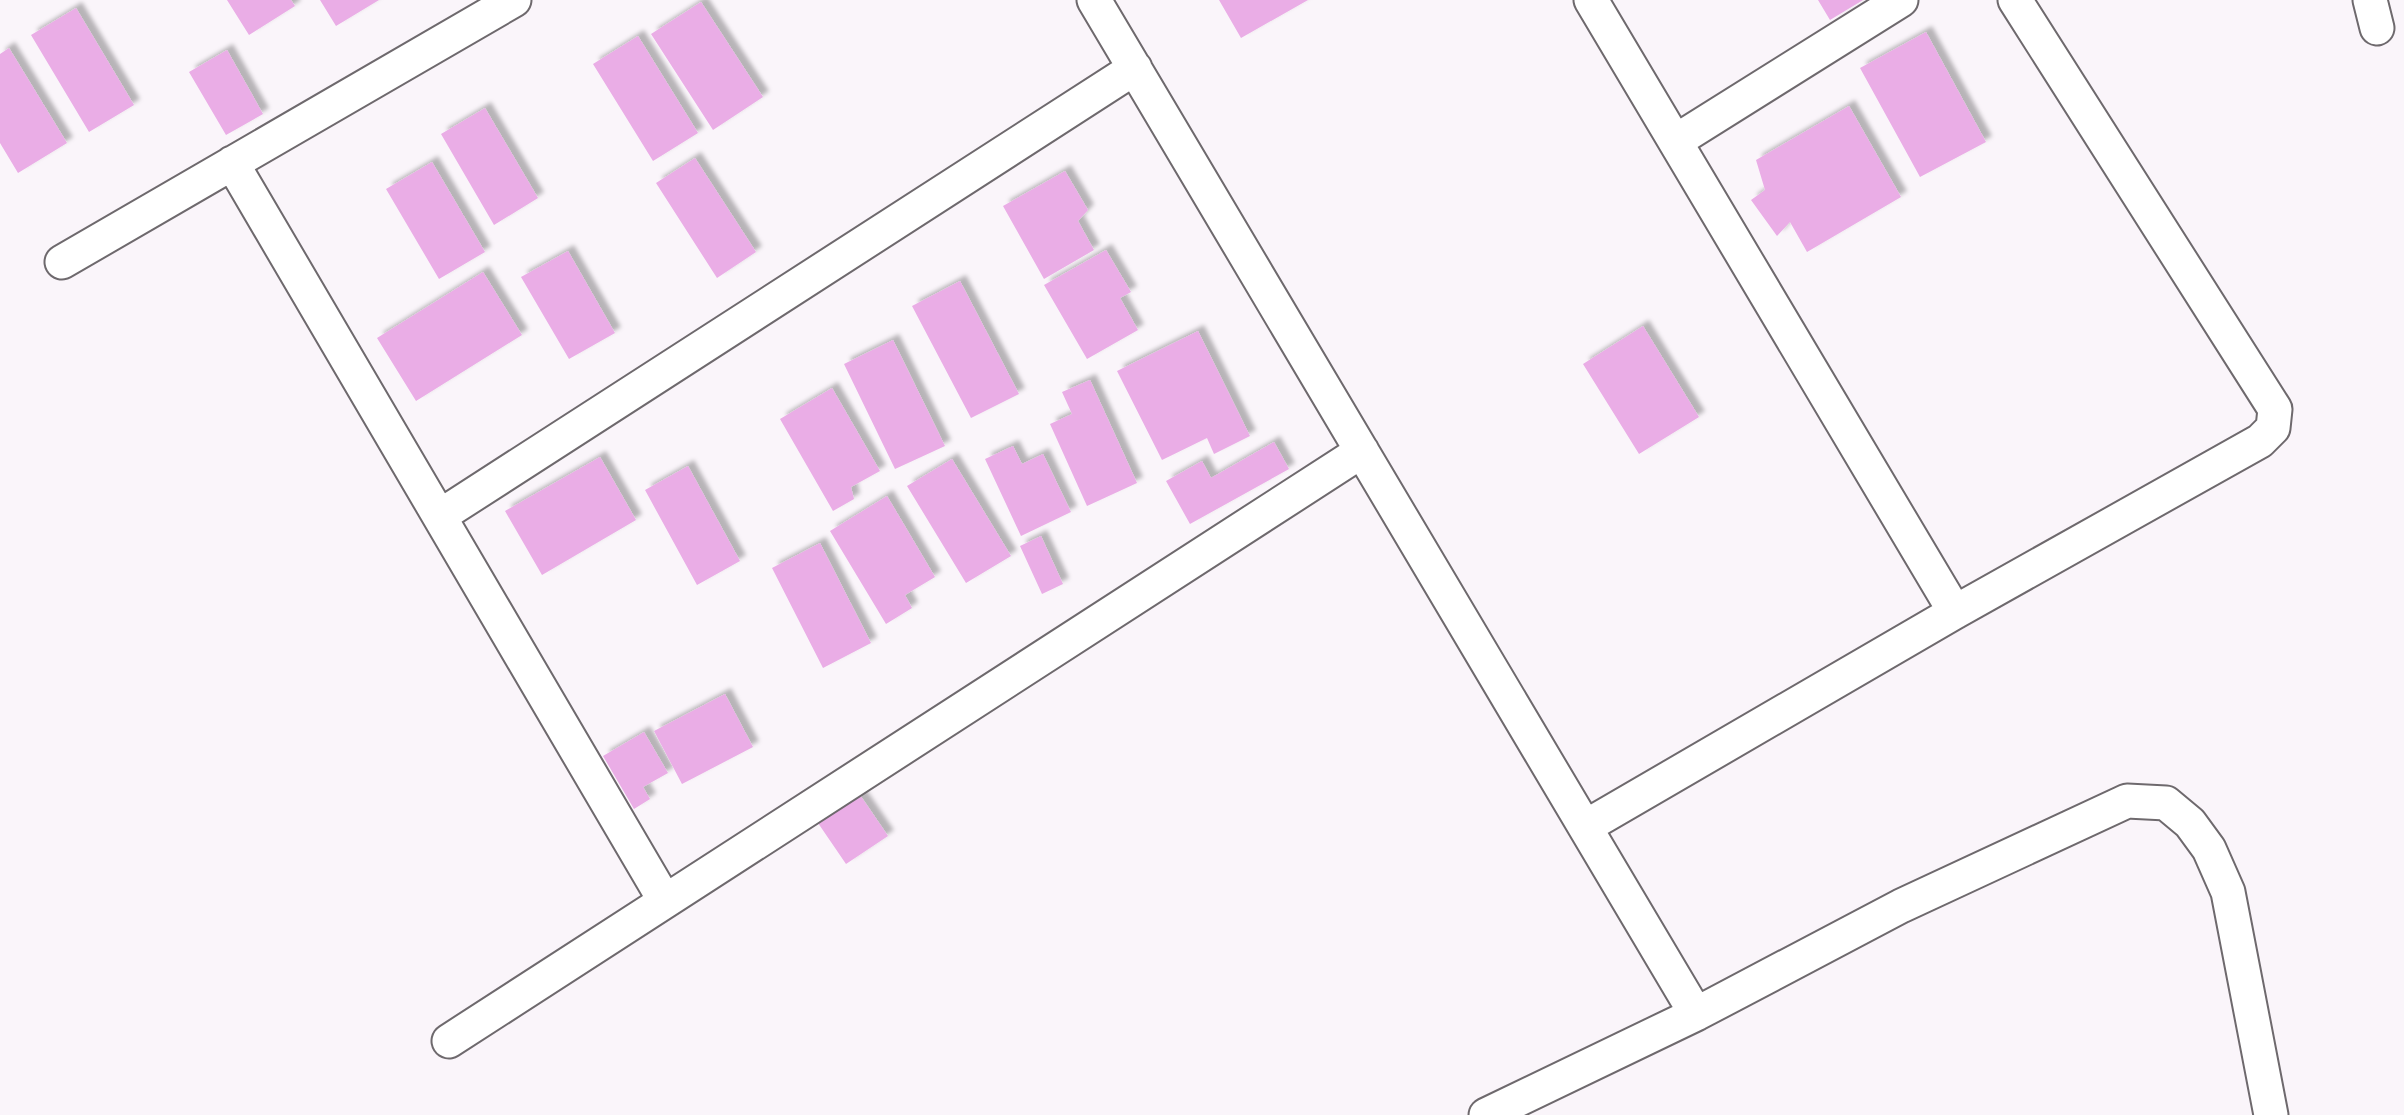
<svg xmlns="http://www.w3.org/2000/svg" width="2404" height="1115" viewBox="0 0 2404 1115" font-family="Lato,sans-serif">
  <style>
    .building { fill: #eaade6; filter: url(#shadow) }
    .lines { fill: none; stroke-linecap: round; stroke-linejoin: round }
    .street-casing { stroke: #6e696d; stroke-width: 37 }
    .street { stroke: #fff; stroke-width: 33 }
  </style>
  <defs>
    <filter id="shadow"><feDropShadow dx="6" dy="-6" stdDeviation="2" flood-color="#0004"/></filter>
  </defs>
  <rect width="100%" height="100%" fill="#faf5fa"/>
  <path class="building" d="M 227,0 L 291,0 L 295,6 L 249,35 Z
    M 320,0 L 379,0 L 336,26 Z
    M 1219,0 L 1308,0 L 1241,38 Z
    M 1818,0 L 1863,0 L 1830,20 Z
    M 701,2 L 763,97 L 713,130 L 651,34 Z
    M 76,8 L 134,105 L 89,132 L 31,35 Z
    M 1926,32 L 1986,142 L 1920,177 L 1860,68 Z
    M 638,36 L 698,133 L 653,161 L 593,64 Z
    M 9,48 L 67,143 L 18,173 L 0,143 L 0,54 Z
    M 227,50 L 263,114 L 226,135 L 189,72 Z
    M 1849,106 L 1901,197 L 1807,252 L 1790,222 L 1777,236 L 1751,200 L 1765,190 L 1756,160 Z
    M 485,108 L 538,198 L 494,225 L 441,134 Z
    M 695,158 L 756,252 L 717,278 L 656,183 Z
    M 432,162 L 485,252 L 439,279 L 386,189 Z
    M 1065,171 L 1088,210 L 1078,221 L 1094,250 L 1044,279 L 1003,206 Z
    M 1106,250 L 1131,292 L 1120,298 L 1138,330 L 1087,359 L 1044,285 Z
    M 568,251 L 615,333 L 569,359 L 521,277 Z
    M 483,272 L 522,335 L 416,401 L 377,338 Z
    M 960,281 L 1019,394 L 971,418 L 912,306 Z
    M 1643,326 L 1699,417 L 1639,454 L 1583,364 Z
    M 1198,331 L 1250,436 L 1214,454 L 1207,438 L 1162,460 L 1117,371 Z
    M 893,340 L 945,446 L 895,469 L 844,364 Z
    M 1090,380 L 1137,483 L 1087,506 L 1050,424 L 1072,414 L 1062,392 Z
    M 832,388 L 880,471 L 851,487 L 854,499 L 833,511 L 780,419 Z
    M 1274,442 L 1289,469 L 1190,524 L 1166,481 L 1202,461 L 1211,478 Z
    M 1013,446 L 1022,464 L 1043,454 L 1071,512 L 1021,536 L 985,459 Z
    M 600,457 L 636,520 L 542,575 L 505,511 Z
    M 952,459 L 1011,556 L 966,583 L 907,486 Z
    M 688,466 L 740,561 L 697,585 L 645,490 Z
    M 887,496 L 935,577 L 905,595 L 912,608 L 886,624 L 830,531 Z
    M 1041,536 L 1063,584 L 1042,594 L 1020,546 Z
    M 820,543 L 871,643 L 823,668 L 772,568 Z
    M 725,694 L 753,747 L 682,784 L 654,731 Z
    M 644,732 L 668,773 L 643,787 L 650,799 L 634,809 L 603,756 Z
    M 860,795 L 888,836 L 846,864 L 818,823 Z"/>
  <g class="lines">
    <defs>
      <path id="street" d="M 1094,0 L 1696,1014
        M 1591,0 L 1955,612
        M 2370,0 L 2377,28
        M 1676,141 L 1901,0
        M 232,163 L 665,901
        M 62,262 L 514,0
        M 440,516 L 1135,68
        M 1585,827 L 1955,612 L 2260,441 L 2273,428 L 2275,409 L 2015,0
        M 449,1041 L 1362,451
        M 1486,1115 L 1696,1014 L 1901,906 L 2127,801 L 2166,803 L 2190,823 L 2209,849 L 2228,892 L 2271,1115"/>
    </defs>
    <use href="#street" class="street-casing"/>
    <use href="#street" class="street"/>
  </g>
</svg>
